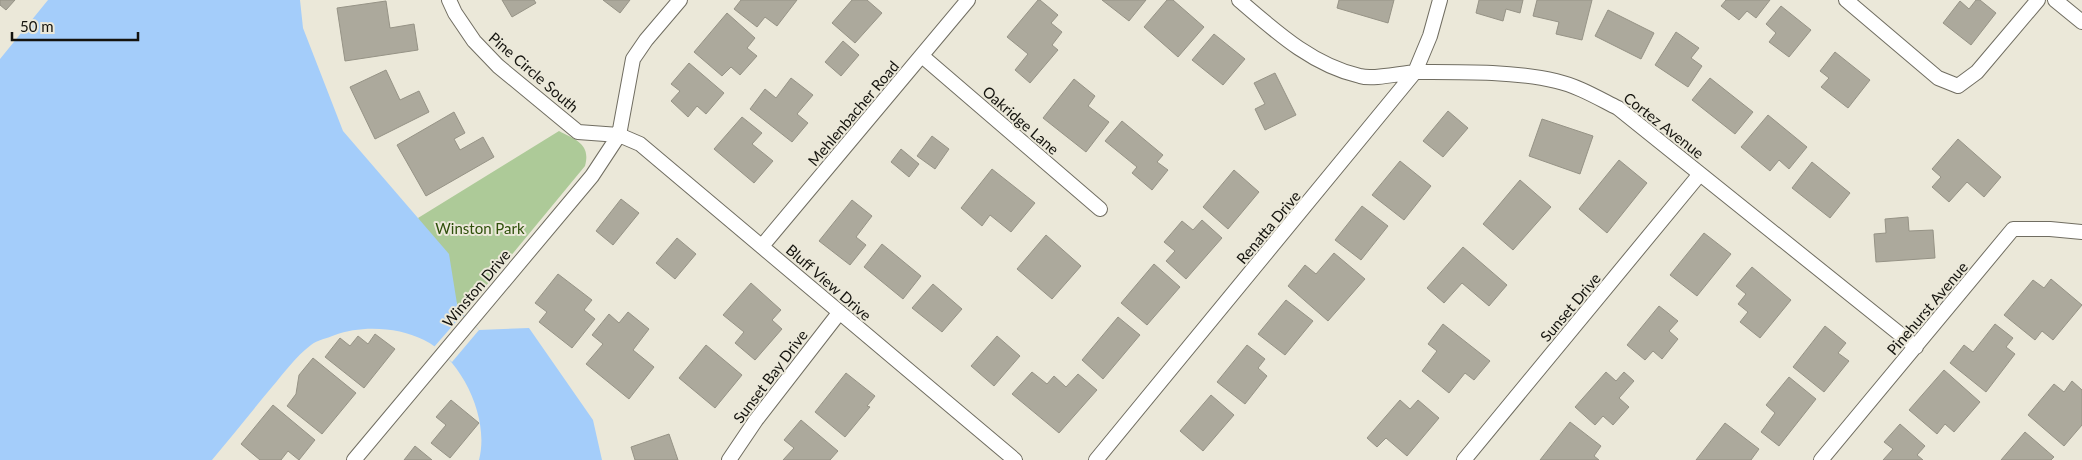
<svg xmlns="http://www.w3.org/2000/svg" width="2082" height="460" viewBox="0 0 2082 460" font-family="Lato,sans-serif">
  <style>
    .green { fill: #adca98 }
    .water { fill: #a4cdfa }
    .pier { fill: #ebe8d9 }
    .building { fill: #aca99c; stroke: #969386 }
    .lines { fill: none; stroke-linecap: round; stroke-linejoin: round }
    .minor-casing { stroke: #706d61; stroke-width: 16 }
    .minor { stroke: #fff; stroke-width: 14 }
    .labels { text-anchor: middle; dominant-baseline: central; stroke-width: 4; stroke-linejoin: round; paint-order: stroke }
    .street-label { font-size: 15px; fill: #14130e; stroke: #ebe8d9 }
    .park-label { font-size: 15px; fill: #2f500b; stroke: #ebe8d9 }
  </style>
  <rect width="100%" height="100%" fill="#ebe8d9"/>
  <path class="green" d="M 559,131 C 576,140 591,144 585,166 L 462,315 L 418,218 Z"/>
  <path class="water" d="M 48,0 L 300,0 L 303,28 L 343,131 L 449,254 L 458,310 L 479,330 L 529,328 L 593,420 L 602,460 L 479,460 C 490,418 462,359 424,340 C 399,327 361,325 335,335 C 328,338 317,340 311,345 C 296,356 284,373 272,387 C 252,411 232,436 212,460 L 0,460 L 0,59 Z"/>
  <path class="pier" d="M 462,315 L 479,330 L 452,362 L 434,347 Z"/>
  <path class="building" d="M 0,0 L 15,0 L 6,10 L 0,5 Z
    M 502,0 L 534,0 L 536,3 L 512,17 Z
    M 603,0 L 630,0 L 620,13 Z
    M 741,0 L 797,0 L 777,26 L 765,17 L 757,27 L 734,9 Z
    M 852,0 L 867,0 L 882,13 L 855,43 L 832,23 Z
    M 1038,0 L 1040,0 L 1058,15 L 1051,23 L 1062,32 L 1052,45 L 1058,50 L 1030,83 L 1015,70 L 1028,54 L 1007,37 Z
    M 1102,0 L 1146,0 L 1129,21 Z
    M 1167,0 L 1173,0 L 1204,27 L 1178,57 L 1144,27 Z
    M 1339,0 L 1394,0 L 1388,23 L 1337,8 Z
    M 1479,0 L 1523,0 L 1520,13 L 1506,9 L 1503,21 L 1476,13 Z
    M 1537,0 L 1592,0 L 1582,40 L 1556,34 L 1559,22 L 1533,16 Z
    M 1726,0 L 1770,0 L 1756,18 L 1747,11 L 1739,20 L 1721,6 Z
    M 1976,0 L 1980,0 L 1996,13 L 1971,45 L 1943,23 L 1960,1 L 1969,9 Z
    M 386,1 L 390,28 L 414,24 L 418,50 L 345,61 L 337,8 Z
    M 1781,6 L 1811,30 L 1789,57 L 1769,42 L 1776,33 L 1766,24 Z
    M 1608,10 L 1654,33 L 1641,59 L 1595,36 Z
    M 727,13 L 755,38 L 747,48 L 757,56 L 740,75 L 731,67 L 722,76 L 694,52 Z
    M 1676,32 L 1699,48 L 1691,58 L 1702,66 L 1688,87 L 1655,65 Z
    M 1214,34 L 1245,59 L 1223,85 L 1192,60 Z
    M 843,41 L 859,55 L 841,76 L 825,62 Z
    M 1835,52 L 1870,80 L 1848,108 L 1821,87 L 1829,78 L 1820,71 Z
    M 689,63 L 724,93 L 706,114 L 697,106 L 688,117 L 671,101 L 680,91 L 671,84 Z
    M 386,70 L 400,100 L 419,91 L 429,112 L 375,139 L 350,87 Z
    M 1275,73 L 1296,115 L 1265,130 L 1255,109 L 1265,104 L 1254,83 Z
    M 791,78 L 813,95 L 797,114 L 808,123 L 792,142 L 750,109 L 765,89 L 776,98 Z
    M 1710,78 L 1753,112 L 1735,134 L 1692,100 Z
    M 1074,79 L 1095,96 L 1088,106 L 1109,122 L 1086,152 L 1043,118 Z
    M 1448,111 L 1468,128 L 1443,157 L 1423,141 Z
    M 454,112 L 465,133 L 454,139 L 460,150 L 483,137 L 494,157 L 426,196 L 397,145 Z
    M 1768,115 L 1807,147 L 1789,169 L 1779,160 L 1770,171 L 1741,147 Z
    M 742,117 L 762,133 L 752,144 L 773,161 L 754,183 L 714,149 Z
    M 1542,119 L 1593,136 L 1580,174 L 1529,156 Z
    M 1122,121 L 1163,155 L 1157,162 L 1168,170 L 1152,190 L 1132,173 L 1137,167 L 1105,141 Z
    M 932,136 L 949,149 L 935,169 L 917,156 Z
    M 1958,139 L 2001,177 L 1984,197 L 1967,182 L 1949,202 L 1932,187 L 1941,177 L 1932,169 Z
    M 901,149 L 919,164 L 909,177 L 891,162 Z
    M 1619,160 L 1647,183 L 1607,233 L 1579,209 Z
    M 1400,161 L 1431,186 L 1404,220 L 1372,195 Z
    M 1812,162 L 1850,193 L 1830,218 L 1792,188 Z
    M 992,169 L 1035,203 L 1011,232 L 990,215 L 982,226 L 961,208 Z
    M 1234,170 L 1259,192 L 1228,229 L 1203,207 Z
    M 1520,180 L 1551,207 L 1513,250 L 1483,224 Z
    M 621,199 L 639,213 L 613,245 L 596,231 Z
    M 852,200 L 872,216 L 856,237 L 866,245 L 850,265 L 819,241 Z
    M 1362,206 L 1388,226 L 1361,260 L 1335,240 Z
    M 1908,217 L 1909,231 L 1933,230 L 1935,258 L 1876,262 L 1874,234 L 1886,233 L 1885,219 Z
    M 1202,220 L 1222,238 L 1186,279 L 1166,261 L 1175,251 L 1164,242 L 1182,221 L 1193,230 Z
    M 1704,233 L 1731,254 L 1697,296 L 1670,275 Z
    M 1046,235 L 1081,266 L 1052,299 L 1017,269 Z
    M 677,238 L 696,254 L 675,279 L 656,263 Z
    M 882,244 L 921,276 L 903,299 L 864,267 Z
    M 1463,247 L 1507,285 L 1489,306 L 1462,283 L 1444,303 L 1427,288 Z
    M 1334,253 L 1365,279 L 1328,321 L 1288,286 L 1305,265 L 1316,274 Z
    M 1154,264 L 1180,287 L 1147,325 L 1121,303 Z
    M 1752,267 L 1791,300 L 1760,338 L 1740,322 L 1748,312 L 1738,304 L 1746,294 L 1736,286 Z
    M 558,274 L 592,300 L 584,310 L 595,319 L 572,348 L 539,322 L 547,312 L 535,303 Z
    M 2051,279 L 2082,305 L 2053,340 L 2042,331 L 2035,340 L 2004,315 L 2033,280 L 2044,288 Z
    M 751,283 L 781,310 L 772,320 L 782,329 L 755,360 L 735,343 L 744,332 L 723,315 Z
    M 933,284 L 962,309 L 942,332 L 912,308 Z
    M 1286,300 L 1313,321 L 1285,355 L 1258,334 Z
    M 1659,306 L 1678,321 L 1669,331 L 1678,339 L 1662,359 L 1653,351 L 1645,360 L 1627,345 Z
    M 628,312 L 649,329 L 633,350 L 654,367 L 629,399 L 586,364 L 603,344 L 592,335 L 609,314 L 619,323 Z
    M 1118,317 L 1140,335 L 1103,379 L 1082,360 Z
    M 1443,324 L 1490,361 L 1474,380 L 1465,373 L 1449,393 L 1422,371 L 1437,351 L 1428,344 Z
    M 1995,324 L 2013,338 L 2006,347 L 2015,354 L 1986,392 L 1950,363 L 1964,345 L 1973,352 Z
    M 1825,326 L 1846,343 L 1838,353 L 1849,361 L 1824,392 L 1793,367 Z
    M 375,334 L 395,349 L 364,388 L 325,357 L 340,338 L 350,346 L 358,336 L 368,344 Z
    M 997,336 L 1020,356 L 994,386 L 971,366 Z
    M 706,345 L 742,375 L 715,408 L 679,378 Z
    M 1247,345 L 1265,359 L 1258,368 L 1267,376 L 1245,404 L 1217,382 Z
    M 313,358 L 356,393 L 322,434 L 287,406 L 296,394 L 299,375 Z
    M 1944,370 L 1980,402 L 1954,432 L 1945,424 L 1937,434 L 1909,410 Z
    M 1032,372 L 1047,384 L 1054,376 L 1066,387 L 1078,374 L 1097,390 L 1059,433 L 1012,394 Z
    M 1606,372 L 1616,381 L 1624,372 L 1634,381 L 1619,398 L 1629,407 L 1613,425 L 1603,416 L 1595,425 L 1575,407 Z
    M 846,373 L 875,396 L 867,406 L 870,407 L 845,437 L 815,412 Z
    M 1789,377 L 1816,399 L 1779,446 L 1761,432 L 1775,413 L 1766,405 Z
    M 2072,381 L 2082,390 L 2082,425 L 2064,446 L 2028,415 L 2054,384 L 2064,392 Z
    M 1211,395 L 1234,415 L 1203,451 L 1180,431 Z
    M 451,400 L 479,423 L 450,458 L 431,443 L 446,425 L 436,417 Z
    M 1400,400 L 1410,409 L 1418,400 L 1439,418 L 1407,456 L 1386,438 L 1377,447 L 1367,438 Z
    M 273,405 L 315,440 L 299,460 L 288,451 L 281,460 L 260,460 L 241,444 Z
    M 801,420 L 838,451 L 830,460 L 783,460 L 794,448 L 784,440 Z
    M 1570,422 L 1601,446 L 1594,456 L 1599,460 L 1540,460 Z
    M 1725,423 L 1759,449 L 1751,460 L 1696,460 Z
    M 1900,424 L 1925,446 L 1917,455 L 1923,460 L 1883,460 L 1893,449 L 1884,442 Z
    M 2025,432 L 2054,457 L 2051,460 L 2001,460 Z
    M 669,434 L 678,460 L 635,460 L 631,447 Z
    M 415,446 L 432,460 L 404,460 Z"/>
  <g class="lines">
    <defs>
      <path id="minor" d="M 449,0 L 455,13 L 474,41 L 498,66 L 578,132 L 619,135 L 640,144 L 1015,460
        M 1239,0 C 1275,31 1312,65 1360,76 C 1373,80 1401,73 1416,72 C 1459,72 1514,71 1556,81 C 1578,86 1598,98 1618,108 L 1916,347
        M 1846,0 L 1938,78 L 1958,86 L 1977,72 L 2038,0
        M 2055,0 L 2082,22
        M 922,56 L 1100,209
        M 762,246 L 968,0
        M 354,460 L 592,176 L 619,135 L 633,59 L 646,40 L 680,0
        M 729,460 L 756,420 L 839,313
        M 1096,460 L 1415,72 L 1430,36 L 1440,0
        M 1464,460 L 1700,174
        M 1821,460 L 2013,229 L 2050,229 L 2082,232"/>
    </defs>
    <use href="#minor" class="minor-casing"/>
    <use href="#minor" class="minor"/>
  </g>
  <g class="labels">
    <g class="street-label">
      <text transform="translate(534 72) rotate(41)">Pine Circle South</text>
      <text transform="translate(853 113) rotate(-50)">Mehlenbacher Road</text>
      <text transform="translate(1021 120) rotate(41)">Oakridge Lane</text>
      <text transform="translate(1664 125) rotate(38)">Cortez Avenue</text>
      <text transform="translate(1268 227) rotate(-50)">Renatta Drive</text>
      <text transform="translate(829 282) rotate(41)">Bluff View Drive</text>
      <text transform="translate(476 288) rotate(-50)">Winston Drive</text>
      <text transform="translate(1570 307) rotate(-50)">Sunset Drive</text>
      <text transform="translate(1927 308) rotate(-50)">Pinehurst Avenue</text>
      <text transform="translate(770 376) rotate(-53)">Sunset Bay Drive</text>
    </g>
    <g class="park-label">
      <text x="480" y="228">Winston Park</text>
    </g>
  </g>
  <path d="M12 32v8h126v-8" fill="none" stroke="#14130e" stroke-width="2.5"/>
  <text x="20" y="32" font-size="15" fill="#14130e" stroke="#ebe8d9" stroke-width="4" paint-order="stroke">50 m</text>
</svg>
